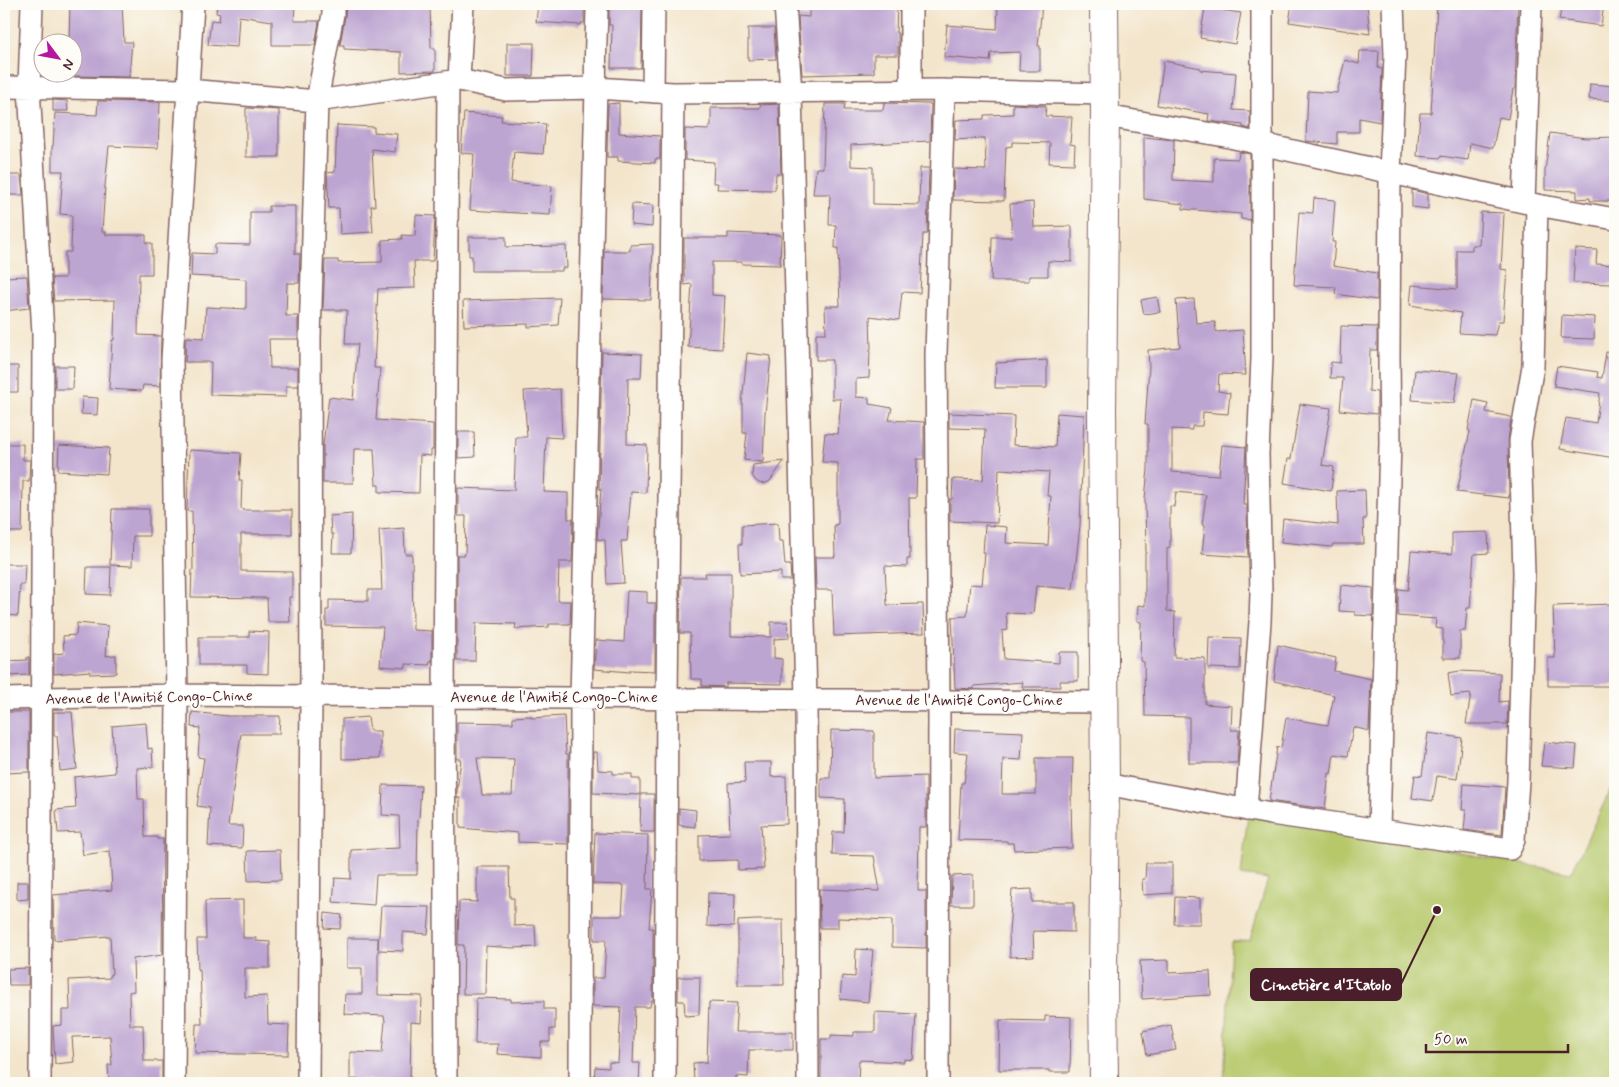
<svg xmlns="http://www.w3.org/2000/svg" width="1619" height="1087" viewBox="0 0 1619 1087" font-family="Mynerve,sans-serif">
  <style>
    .green { fill: #b6c86b; stroke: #80744b }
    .building { fill: #bda5d2; fill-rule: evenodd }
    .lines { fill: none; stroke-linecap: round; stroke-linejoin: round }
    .street-casing { stroke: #856463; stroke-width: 24 }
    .highway-casing { stroke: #856463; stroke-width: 30 }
    .street { stroke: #fff; stroke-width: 21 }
    .highway { stroke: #fff; stroke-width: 28 }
    .labels { text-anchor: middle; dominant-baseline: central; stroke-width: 4; stroke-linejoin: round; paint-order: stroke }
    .street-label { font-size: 15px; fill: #4a1f2b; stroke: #fdfcf7 }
    .leader { fill: none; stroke: #4a1f2b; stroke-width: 2 }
    .callout-dot { fill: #4a1f2b; stroke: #fdfcf7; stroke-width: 2 }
    .callout { fill: #4a1f2b; stroke: #4a1f2b; stroke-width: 2 }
    .callout-label { font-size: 16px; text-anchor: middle; font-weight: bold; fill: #fff }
  </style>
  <rect width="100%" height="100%" fill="#fdfcf7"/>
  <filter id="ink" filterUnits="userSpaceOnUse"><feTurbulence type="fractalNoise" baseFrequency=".02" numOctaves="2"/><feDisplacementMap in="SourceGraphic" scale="10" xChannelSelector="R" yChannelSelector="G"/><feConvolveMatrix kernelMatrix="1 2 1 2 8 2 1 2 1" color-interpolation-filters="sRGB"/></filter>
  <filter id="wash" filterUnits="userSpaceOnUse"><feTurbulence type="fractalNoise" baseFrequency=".0096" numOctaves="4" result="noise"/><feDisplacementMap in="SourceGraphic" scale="20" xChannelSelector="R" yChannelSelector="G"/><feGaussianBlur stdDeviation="1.12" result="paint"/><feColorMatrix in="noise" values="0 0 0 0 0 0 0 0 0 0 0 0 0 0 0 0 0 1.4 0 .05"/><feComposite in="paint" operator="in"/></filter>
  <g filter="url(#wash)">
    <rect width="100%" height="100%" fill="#f3e5cb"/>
    <path class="green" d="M 1615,780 L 1615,1083 L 1224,1083 L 1231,942 L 1250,940 L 1268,879 L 1241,875 L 1248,814 L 1571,873 Z"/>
    <g id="blocks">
      <path class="building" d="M 70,4 L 122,4 L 124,42 L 132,42 L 129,77 L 72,76 L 72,42 L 69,42 Z
        M 217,4 L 295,4 L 294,21 L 319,21 L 315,45 L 272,45 L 272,21 L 239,16 L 237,47 L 208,45 L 211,20 L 219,21 L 220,14 L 216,13 Z
        M 346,4 L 430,4 L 431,48 L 435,48 L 435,71 L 401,72 L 401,52 L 344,49 L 344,45 L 340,45 L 345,16 Z
        M 538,4 L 584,4 L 584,23 L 581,23 L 581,25 L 536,22 Z
        M 611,4 L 642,4 L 641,68 L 611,68 L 612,25 L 609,25 L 609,6 L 611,6 Z
        M 809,4 L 897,4 L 896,33 L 898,33 L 898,55 L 874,55 L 874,73 L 802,75 L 798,16 L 809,17 Z
        M 998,4 L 1042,4 L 1038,46 L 1040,46 L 1040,71 L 1019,71 L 1020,52 L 991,53 L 990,61 L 944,57 L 947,25 L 997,29 Z
        M 1292,4 L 1367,4 L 1370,34 L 1289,22 Z
        M 1437,4 L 1518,4 L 1515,89 L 1513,89 L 1508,119 L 1499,117 L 1493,148 L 1470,143 L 1468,160 L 1441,156 L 1441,158 L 1417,156 L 1420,113 L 1431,113 Z
        M 1562,4 L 1604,4 L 1601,26 L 1559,20 Z
        M 1205,8 L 1241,13 L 1235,44 L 1200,38 Z
        M 748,28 L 774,28 L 776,59 L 748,60 Z
        M 507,43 L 534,43 L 533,76 L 507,76 Z
        M 1360,51 L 1379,51 L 1378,68 L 1382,69 L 1380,122 L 1359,118 L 1359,132 L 1337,132 L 1337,144 L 1306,141 L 1308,91 L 1337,93 L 1345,60 L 1359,64 Z
        M 1164,61 L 1201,68 L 1200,70 L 1236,73 L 1233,110 L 1250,111 L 1250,129 L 1243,127 L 1243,125 L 1208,121 L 1209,114 L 1157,105 Z
        M 1590,84 L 1615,86 L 1615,101 L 1589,99 Z
        M 53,100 L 67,101 L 68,111 L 53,111 Z
        M 98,101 L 160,102 L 158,148 L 109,146 L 105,186 L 102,232 L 106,232 L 106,235 L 146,235 L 146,243 L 152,243 L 152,274 L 139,274 L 138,335 L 161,336 L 160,386 L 143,385 L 142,391 L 109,389 L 112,340 L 114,340 L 115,300 L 54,301 L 52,278 L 65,278 L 65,252 L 71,252 L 72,215 L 60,214 L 63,171 L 52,171 L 52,146 L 53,146 L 55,113 L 97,115 Z
        M 619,103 L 619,133 L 660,136 L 660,159 L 655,159 L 655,163 L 618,161 L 618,157 L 607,157 L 608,104 Z
        M 884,103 L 931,104 L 930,141 L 851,145 L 851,166 L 873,167 L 873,204 L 919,205 L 920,168 L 929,168 L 927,234 L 923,234 L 920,293 L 902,292 L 899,320 L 870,316 L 871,350 L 870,350 L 869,378 L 856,379 L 856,397 L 869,398 L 869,404 L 892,408 L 889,420 L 924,422 L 924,459 L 917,459 L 916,498 L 909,498 L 910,559 L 907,559 L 907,567 L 885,566 L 887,605 L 923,604 L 924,633 L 834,636 L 832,590 L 816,590 L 815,557 L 835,557 L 834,525 L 838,524 L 838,463 L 822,462 L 825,433 L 838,434 L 841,399 L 832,399 L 832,360 L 816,360 L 816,333 L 826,333 L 825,306 L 840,306 L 838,248 L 835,248 L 836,225 L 829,225 L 830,194 L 813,194 L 816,168 L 823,168 L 825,104 L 845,104 L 844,110 L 883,110 Z
        M 779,104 L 781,174 L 776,174 L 775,190 L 717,189 L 718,183 L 713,183 L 714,162 L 685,160 L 685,129 L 709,130 L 709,126 L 711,126 L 711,108 L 760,108 L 760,105 Z
        M 1013,104 L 1046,106 L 1045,116 L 1072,117 L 1070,144 L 1075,145 L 1074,164 L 1049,163 L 1050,143 L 1012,142 L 1012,146 L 1006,147 L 1004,201 L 953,200 L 954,169 L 986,170 L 985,138 L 955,140 L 956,120 L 984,119 L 984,115 L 1013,114 Z
        M 246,108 L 279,110 L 279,157 L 246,157 Z
        M 464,113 L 502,116 L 501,121 L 546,124 L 543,154 L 514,152 L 511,182 L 552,186 L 550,215 L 470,210 L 474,154 L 461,153 Z
        M 337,125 L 374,127 L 374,132 L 397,134 L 395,152 L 372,149 L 375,206 L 371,206 L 373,232 L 340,234 L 339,208 L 329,208 L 327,173 L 335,172 Z
        M 1550,133 L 1586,138 L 1615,137 L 1615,201 L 1590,201 L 1590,198 L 1577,199 L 1577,191 L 1545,190 L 1545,171 Z
        M 1144,137 L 1174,140 L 1173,180 L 1214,182 L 1214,158 L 1238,159 L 1239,152 L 1250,154 L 1250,220 L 1241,219 L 1241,214 L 1183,209 L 1183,204 L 1144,199 Z
        M 4,175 L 21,175 L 23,195 L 4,195 Z
        M 1412,190 L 1428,194 L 1428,209 L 1412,207 Z
        M 1314,198 L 1335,200 L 1332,242 L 1335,242 L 1333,266 L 1377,273 L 1377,300 L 1335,294 L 1336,287 L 1294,285 L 1299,212 L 1313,213 Z
        M 1033,202 L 1034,227 L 1072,226 L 1072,262 L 1048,261 L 1048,276 L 1029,276 L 1029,281 L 991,281 L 992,237 L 1012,237 L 1010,204 Z
        M 632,204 L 653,205 L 652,227 L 631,225 Z
        M 269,206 L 295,206 L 295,254 L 300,254 L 299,283 L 287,283 L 286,316 L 298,316 L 298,339 L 269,339 L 270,368 L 298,368 L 298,386 L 286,386 L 286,397 L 210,395 L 211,362 L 185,362 L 186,337 L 204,338 L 206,307 L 246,309 L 246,279 L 191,276 L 192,253 L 215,254 L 215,244 L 250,245 L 250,212 L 269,212 Z
        M 1481,212 L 1504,213 L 1501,269 L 1507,270 L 1503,321 L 1498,321 L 1495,335 L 1459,333 L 1461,313 L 1410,305 L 1412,285 L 1457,289 L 1457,250 L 1472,250 L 1472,245 L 1479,245 Z
        M 416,215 L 435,216 L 433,261 L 414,261 L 415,288 L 378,289 L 374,368 L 380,368 L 376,420 L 433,424 L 433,450 L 431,450 L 431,456 L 420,455 L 419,493 L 379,492 L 379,485 L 376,485 L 374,449 L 354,449 L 353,483 L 323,483 L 323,445 L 329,397 L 353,400 L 358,344 L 345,344 L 347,310 L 323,310 L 325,260 L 338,260 L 338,263 L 382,262 L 382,240 L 402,239 L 402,235 L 415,236 Z
        M 728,233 L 781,235 L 780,265 L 741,264 L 742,262 L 712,262 L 712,295 L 725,296 L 722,349 L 688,347 L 692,284 L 684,285 L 684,238 L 728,238 Z
        M 469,237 L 506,237 L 506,247 L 566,246 L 567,268 L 562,268 L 562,271 L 472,271 L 472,256 L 469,256 Z
        M 653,244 L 651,300 L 603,299 L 604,251 L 630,251 L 630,245 Z
        M 1575,249 L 1597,250 L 1596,264 L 1615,265 L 1615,284 L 1573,283 Z
        M 26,276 L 27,276 L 29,308 L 4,311 L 4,277 Z
        M 1157,297 L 1160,312 L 1144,314 L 1141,300 Z
        M 560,298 L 558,325 L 528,327 L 528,324 L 464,326 L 463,301 Z
        M 1194,299 L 1196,323 L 1215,322 L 1216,332 L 1243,330 L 1246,375 L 1219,374 L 1218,391 L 1230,393 L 1228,414 L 1203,412 L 1202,426 L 1192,426 L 1192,430 L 1172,429 L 1172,472 L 1219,475 L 1222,445 L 1246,447 L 1243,505 L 1247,505 L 1248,557 L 1202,554 L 1205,525 L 1202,525 L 1206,495 L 1176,492 L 1174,507 L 1170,506 L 1170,547 L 1167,548 L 1167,611 L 1175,612 L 1174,657 L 1205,658 L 1205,704 L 1232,706 L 1231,730 L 1239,730 L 1237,763 L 1189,763 L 1189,717 L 1145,716 L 1144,662 L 1140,661 L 1141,622 L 1137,621 L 1138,605 L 1145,606 L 1145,553 L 1146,553 L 1145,499 L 1148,469 L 1148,424 L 1145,424 L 1149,367 L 1148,350 L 1180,347 L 1176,300 Z
        M 1562,315 L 1595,317 L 1594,339 L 1561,338 Z
        M 1341,326 L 1377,327 L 1377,350 L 1370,350 L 1369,391 L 1377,392 L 1377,414 L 1340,410 L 1343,378 L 1330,378 L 1331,362 L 1340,363 Z
        M 602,352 L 642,354 L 641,378 L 628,378 L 627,444 L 647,445 L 646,493 L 631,492 L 627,541 L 621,541 L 624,583 L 607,584 L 605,540 L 597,539 L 601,489 L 599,489 Z
        M 1606,352 L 1615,353 L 1615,458 L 1560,449 L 1566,418 L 1596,423 L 1600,393 L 1554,386 L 1557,366 L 1598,372 L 1597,377 L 1602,378 Z
        M 747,353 L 771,356 L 765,413 L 763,462 L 744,460 L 747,433 L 743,433 L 743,404 L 742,404 Z
        M 1047,360 L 1047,388 L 995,388 L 996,363 Z
        M 4,366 L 18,366 L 18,392 L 4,392 Z
        M 55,366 L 74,366 L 73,389 L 55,389 Z
        M 1415,370 L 1459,373 L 1454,403 L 1412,400 Z
        M 560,389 L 562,438 L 546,437 L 544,492 L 568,493 L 568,519 L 573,519 L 572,562 L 559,562 L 558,601 L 571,601 L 570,624 L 549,624 L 549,627 L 515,629 L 516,624 L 476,623 L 475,661 L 457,661 L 457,555 L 465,555 L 466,516 L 458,516 L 458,488 L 514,490 L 516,437 L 527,437 L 524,391 Z
        M 82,397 L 98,398 L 97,415 L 81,414 Z
        M 1474,400 L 1488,403 L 1486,412 L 1511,417 L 1508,441 L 1509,498 L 1457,492 L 1470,431 L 1468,430 Z
        M 1300,404 L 1331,408 L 1322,465 L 1334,467 L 1331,491 L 1284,483 L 1288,459 L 1291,459 Z
        M 949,413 L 1014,416 L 1013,445 L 1055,447 L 1057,413 L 1084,415 L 1080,525 L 1073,589 L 1036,586 L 1033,614 L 1006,613 L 1008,630 L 1002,631 L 1004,659 L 1059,663 L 1059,652 L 1078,652 L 1078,681 L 1060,681 L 1060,687 L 1022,687 L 1023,682 L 974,686 L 974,689 L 955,688 L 952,617 L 967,616 L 970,584 L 982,585 L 985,553 L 983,553 L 985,525 L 1007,527 L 1006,543 L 1048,545 L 1051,496 L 1047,496 L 1049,472 L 999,469 L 997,523 L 950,521 L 950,499 L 952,499 L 953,479 L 983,480 L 985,429 L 949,428 Z
        M 458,432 L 474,432 L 475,457 L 458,458 Z
        M 4,444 L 23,444 L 23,460 L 30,460 L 29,481 L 23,481 L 22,532 L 4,532 Z
        M 59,445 L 109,448 L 107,474 L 58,471 Z
        M 189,450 L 241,453 L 239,480 L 242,480 L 241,508 L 243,510 L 292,510 L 292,534 L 241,534 L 241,571 L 292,572 L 292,597 L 289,597 L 290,622 L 268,622 L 267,598 L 191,597 L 192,570 L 193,570 L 192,511 L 187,511 Z
        M 784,461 L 770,481 L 765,484 L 759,483 L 755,480 L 752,475 L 753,465 Z
        M 1365,490 L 1366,519 L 1363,519 L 1364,544 L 1333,544 L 1332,547 L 1281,542 L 1283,519 L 1338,525 L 1337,491 Z
        M 112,509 L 149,509 L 149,536 L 133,536 L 132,566 L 110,565 Z
        M 352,514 L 351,553 L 332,553 L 333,534 L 331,534 L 330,516 Z
        M 778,523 L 779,541 L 783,541 L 785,565 L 790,565 L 791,580 L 781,580 L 781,572 L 740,574 L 739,544 L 742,544 L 742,525 Z
        M 404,528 L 405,554 L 412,554 L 413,630 L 432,631 L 432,661 L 430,661 L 429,665 L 406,664 L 406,668 L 380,666 L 383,627 L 326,626 L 326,610 L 329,610 L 329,600 L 368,601 L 368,590 L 382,590 L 379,530 Z
        M 1488,532 L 1489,553 L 1474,554 L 1470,608 L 1467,608 L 1465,631 L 1460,631 L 1460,658 L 1443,658 L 1443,629 L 1435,628 L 1436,619 L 1398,616 L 1398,589 L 1408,590 L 1411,551 L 1452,554 L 1452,533 Z
        M 4,564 L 25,564 L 24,585 L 20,585 L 18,616 L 4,615 Z
        M 87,567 L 111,567 L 110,595 L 86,594 Z
        M 705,573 L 731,573 L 731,636 L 771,637 L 771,622 L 788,622 L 789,638 L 774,639 L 774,658 L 782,659 L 782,684 L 726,683 L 726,687 L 702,686 L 702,679 L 691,679 L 690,633 L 680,633 L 681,577 L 706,577 Z
        M 1341,585 L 1373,588 L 1373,616 L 1355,615 L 1355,612 L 1339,611 Z
        M 627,591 L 647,592 L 647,603 L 655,603 L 655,671 L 630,670 L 630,672 L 594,669 L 596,640 L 624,642 Z
        M 1615,604 L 1615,686 L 1548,686 L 1548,658 L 1555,658 L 1553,606 Z
        M 77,623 L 108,626 L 106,656 L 116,655 L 116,673 L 90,674 L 90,671 L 54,674 L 54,654 L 64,653 L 63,636 L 76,635 Z
        M 249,631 L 269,632 L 268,674 L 247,673 L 247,665 L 199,665 L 199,637 L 249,637 Z
        M 1209,637 L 1241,638 L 1240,669 L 1208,668 Z
        M 1278,645 L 1336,658 L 1334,671 L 1371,679 L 1369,731 L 1353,727 L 1348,756 L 1334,754 L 1331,774 L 1329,773 L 1325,809 L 1269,801 L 1277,747 L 1281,748 L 1286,718 L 1328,725 L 1334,695 L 1274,681 Z
        M 27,657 L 29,657 L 29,675 L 8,676 L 7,661 L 27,660 Z
        M 1460,671 L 1500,673 L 1499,702 L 1508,701 L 1507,724 L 1466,724 L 1471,694 L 1451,696 L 1448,673 Z
        M 4,712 L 29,712 L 29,772 L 4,773 Z
        M 54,712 L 72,712 L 77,769 L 60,771 L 57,736 L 54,736 Z
        M 192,712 L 227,716 L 280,716 L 279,734 L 241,734 L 228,826 L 243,826 L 242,848 L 208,846 L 210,808 L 197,806 L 204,758 L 198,757 L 200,728 L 191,727 Z
        M 531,716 L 531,718 L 564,716 L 566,754 L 568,754 L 568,844 L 518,842 L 518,833 L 460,828 L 460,798 L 457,798 L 457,791 L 461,759 L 457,759 L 457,722 L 513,723 L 513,717 ZM 477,758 L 514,759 L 512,795 L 482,795 Z
        M 368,717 L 370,731 L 380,731 L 380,758 L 342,759 L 342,719 Z
        M 146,723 L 148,749 L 152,748 L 153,767 L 137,768 L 138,799 L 144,799 L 145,837 L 157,837 L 157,839 L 163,839 L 162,955 L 133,959 L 134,991 L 129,992 L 130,1025 L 143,1025 L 144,1061 L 162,1061 L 162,1083 L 109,1083 L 108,1065 L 112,1065 L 110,1036 L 72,1037 L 74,1062 L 55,1064 L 53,1026 L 62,1025 L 62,1010 L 70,1010 L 69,980 L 110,978 L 110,974 L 112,974 L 110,936 L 54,940 L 53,895 L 112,890 L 110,851 L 83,855 L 80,832 L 58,833 L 56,810 L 76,808 L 74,777 L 115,773 L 112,726 Z
        M 955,729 L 1023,732 L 1021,760 L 1003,759 L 1002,794 L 1036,794 L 1036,758 L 1073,758 L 1072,796 L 1071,796 L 1072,848 L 1014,850 L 1013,843 L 1007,843 L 1007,841 L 958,840 L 961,783 L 964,783 L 968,753 L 954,752 Z
        M 831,730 L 874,731 L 874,778 L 926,776 L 926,827 L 919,827 L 918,891 L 926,891 L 926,948 L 892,947 L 892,920 L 838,918 L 838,928 L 820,928 L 819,889 L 880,891 L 874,856 L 832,855 L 833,832 L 844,832 L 845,799 L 821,798 L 821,778 L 830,778 Z
        M 1428,733 L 1462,738 L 1457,779 L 1437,776 L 1433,801 L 1412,798 L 1415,775 L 1422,776 Z
        M 1544,742 L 1577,745 L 1575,768 L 1541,766 Z
        M 593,752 L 597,752 L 598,770 L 613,771 L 613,774 L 632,774 L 632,779 L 640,779 L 640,795 L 593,793 Z
        M 744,762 L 771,762 L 771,777 L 786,776 L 787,824 L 761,825 L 764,869 L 738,870 L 738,860 L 699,861 L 699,835 L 730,834 L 728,783 L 745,782 Z
        M 1464,784 L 1505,787 L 1502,835 L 1464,830 L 1466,810 L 1462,810 Z
        M 383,785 L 421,786 L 419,818 L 418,819 L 417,875 L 376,875 L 374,905 L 333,902 L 335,878 L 351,879 L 351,850 L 400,848 L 399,816 L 382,815 Z
        M 641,794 L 654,794 L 654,832 L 640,832 Z
        M 679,808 L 696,810 L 695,827 L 679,825 Z
        M 595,833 L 648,835 L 647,889 L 652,889 L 649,928 L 653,928 L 653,1001 L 651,1001 L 650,1007 L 635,1007 L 633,1063 L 640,1063 L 639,1083 L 594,1083 L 595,1067 L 609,1068 L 609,1062 L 618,1063 L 621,1007 L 593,1006 L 593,978 L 604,978 L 606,940 L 594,940 L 594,916 L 622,916 L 624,885 L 593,884 Z
        M 280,850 L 281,880 L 248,881 L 247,851 Z
        M 1146,863 L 1172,863 L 1172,893 L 1143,895 L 1142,879 L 1145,879 Z
        M 477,867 L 509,867 L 510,898 L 514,898 L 514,926 L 535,925 L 536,947 L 513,948 L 486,946 L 485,994 L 463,994 L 464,945 L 458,945 L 459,901 L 477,902 Z
        M 973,875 L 973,905 L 951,905 L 952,876 Z
        M 17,882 L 28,882 L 28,899 L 17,900 Z
        M 1032,889 L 1032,902 L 1074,902 L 1074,932 L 1033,931 L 1034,956 L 1010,957 L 1009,933 L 1012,890 Z
        M 708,893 L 735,894 L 734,927 L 707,926 Z
        M 1175,897 L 1200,898 L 1200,924 L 1174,924 Z
        M 243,900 L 243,938 L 256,938 L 256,941 L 270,942 L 270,968 L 245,968 L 245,997 L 267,996 L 268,1024 L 289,1025 L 288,1055 L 195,1053 L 196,1024 L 202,1024 L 200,969 L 198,970 L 197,939 L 206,939 L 205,901 Z
        M 381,906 L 430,907 L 428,934 L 403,932 L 403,951 L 378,950 L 378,995 L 422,996 L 421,1023 L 411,1022 L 410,1083 L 382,1083 L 382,1080 L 350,1079 L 350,1052 L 382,1053 L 385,1021 L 384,1016 L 344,1014 L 345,994 L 362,994 L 362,968 L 347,968 L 347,938 L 378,938 L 378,949 Z
        M 325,913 L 342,915 L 340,929 L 324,928 Z
        M 756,920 L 783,920 L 784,985 L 738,985 L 738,921 Z
        M 856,949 L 873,950 L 868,1002 L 840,999 L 842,976 L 855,977 Z
        M 1169,960 L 1169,973 L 1210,971 L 1211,995 L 1142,999 L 1140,961 Z
        M 28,968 L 28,985 L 9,985 L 8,969 Z
        M 678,977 L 700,977 L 699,1015 L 685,1016 L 684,1001 L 678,1001 Z
        M 476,998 L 511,999 L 511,1002 L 544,1001 L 544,1009 L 555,1009 L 555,1029 L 550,1029 L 550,1042 L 541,1042 L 541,1057 L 497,1054 L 498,1044 L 475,1044 Z
        M 709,1002 L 737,1003 L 735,1032 L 793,1032 L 793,1050 L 749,1050 L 748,1077 L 736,1076 L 736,1083 L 694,1083 L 693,1063 L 707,1062 Z
        M 875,1012 L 916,1014 L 913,1060 L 904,1059 L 904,1062 L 859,1060 L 858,1083 L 821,1083 L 821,1039 L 831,1039 L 831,1035 L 854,1036 L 854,1032 L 875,1032 Z
        M 1045,1016 L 1071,1017 L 1070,1072 L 1049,1072 L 1049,1070 L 999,1070 L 1000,1020 L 1045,1021 Z
        M 1171,1025 L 1176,1050 L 1147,1055 L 1143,1031 Z"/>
    </g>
  </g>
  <g filter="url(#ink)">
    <use href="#blocks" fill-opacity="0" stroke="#856463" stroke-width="1"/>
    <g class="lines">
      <defs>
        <path id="street" d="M 32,4 L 29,87 L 43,334 L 40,1083
          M 785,4 L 791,92 L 806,700 L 808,1083
          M 911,4 L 911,90
          M 459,80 L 463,4
          M 4,87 L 187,90 L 317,101 L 459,80 L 506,90 L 596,88 L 673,93 L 944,90 L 1104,94
          M 653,92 L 654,4
          M 1105,116 L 1225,136 L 1537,205 L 1615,219
          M 1524,202 L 1531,4
          M 4,699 L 177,695 L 1105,702
          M 1105,784 L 1271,814 L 1510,849 L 1514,840 L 1518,781 L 1524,573 L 1520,441 L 1533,366 L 1537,205
          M 1246,810 L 1260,622 L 1261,593 L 1258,454 L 1262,358 L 1262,4
          M 1379,829 L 1390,443 L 1389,357 L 1390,173 L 1395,55 L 1393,4
          M 174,1083 L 177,695 L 172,360 L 193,4
          M 308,1083 L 311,697 L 310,338 L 317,101 L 333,14 L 333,4
          M 446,1083 L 444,697 L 448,82
          M 580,1083 L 581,698 L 596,88 C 594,60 597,32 597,4
          M 665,1083 L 667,699 L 673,93
          M 938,1083 L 939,701 L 936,354 L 944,90"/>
        <path id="highway" d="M 1104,4 L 1105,116 L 1102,410 L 1105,784 L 1103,973 L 1104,1083"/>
      </defs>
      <use href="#street" class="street-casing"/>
      <use href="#highway" class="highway-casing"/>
      <use href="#street" class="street"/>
      <use href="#highway" class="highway"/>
    </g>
  </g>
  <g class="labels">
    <g class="street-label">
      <text transform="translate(149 698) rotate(-1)">Avenue de l'Amitié Congo-Chine</text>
      <text x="554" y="698">Avenue de l'Amitié Congo-Chine</text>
      <text x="959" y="701">Avenue de l'Amitié Congo-Chine</text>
    </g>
  </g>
  <path class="leader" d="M1437 910L1401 984"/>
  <circle class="callout-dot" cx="1437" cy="910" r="5"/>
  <rect class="callout" x="1251" y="969" width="150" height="31" rx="5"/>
  <g class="callout-label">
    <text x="1326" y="990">Cimetière d'Itatolo</text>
  </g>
  <rect width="1619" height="1087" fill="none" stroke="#fdfcf7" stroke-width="20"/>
  <g transform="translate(58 58) rotate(122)"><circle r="24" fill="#fdfcf7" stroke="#b5a4a5"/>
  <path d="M0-4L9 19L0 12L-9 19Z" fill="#b5179e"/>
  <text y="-8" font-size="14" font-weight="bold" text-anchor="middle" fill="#4a1f2b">N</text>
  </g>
  <path d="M1426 1044v8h142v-8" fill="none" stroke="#4a1f2b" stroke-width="2.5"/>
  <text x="1434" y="1044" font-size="15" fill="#4a1f2b" stroke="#fdfcf7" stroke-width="4" paint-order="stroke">50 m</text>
</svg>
